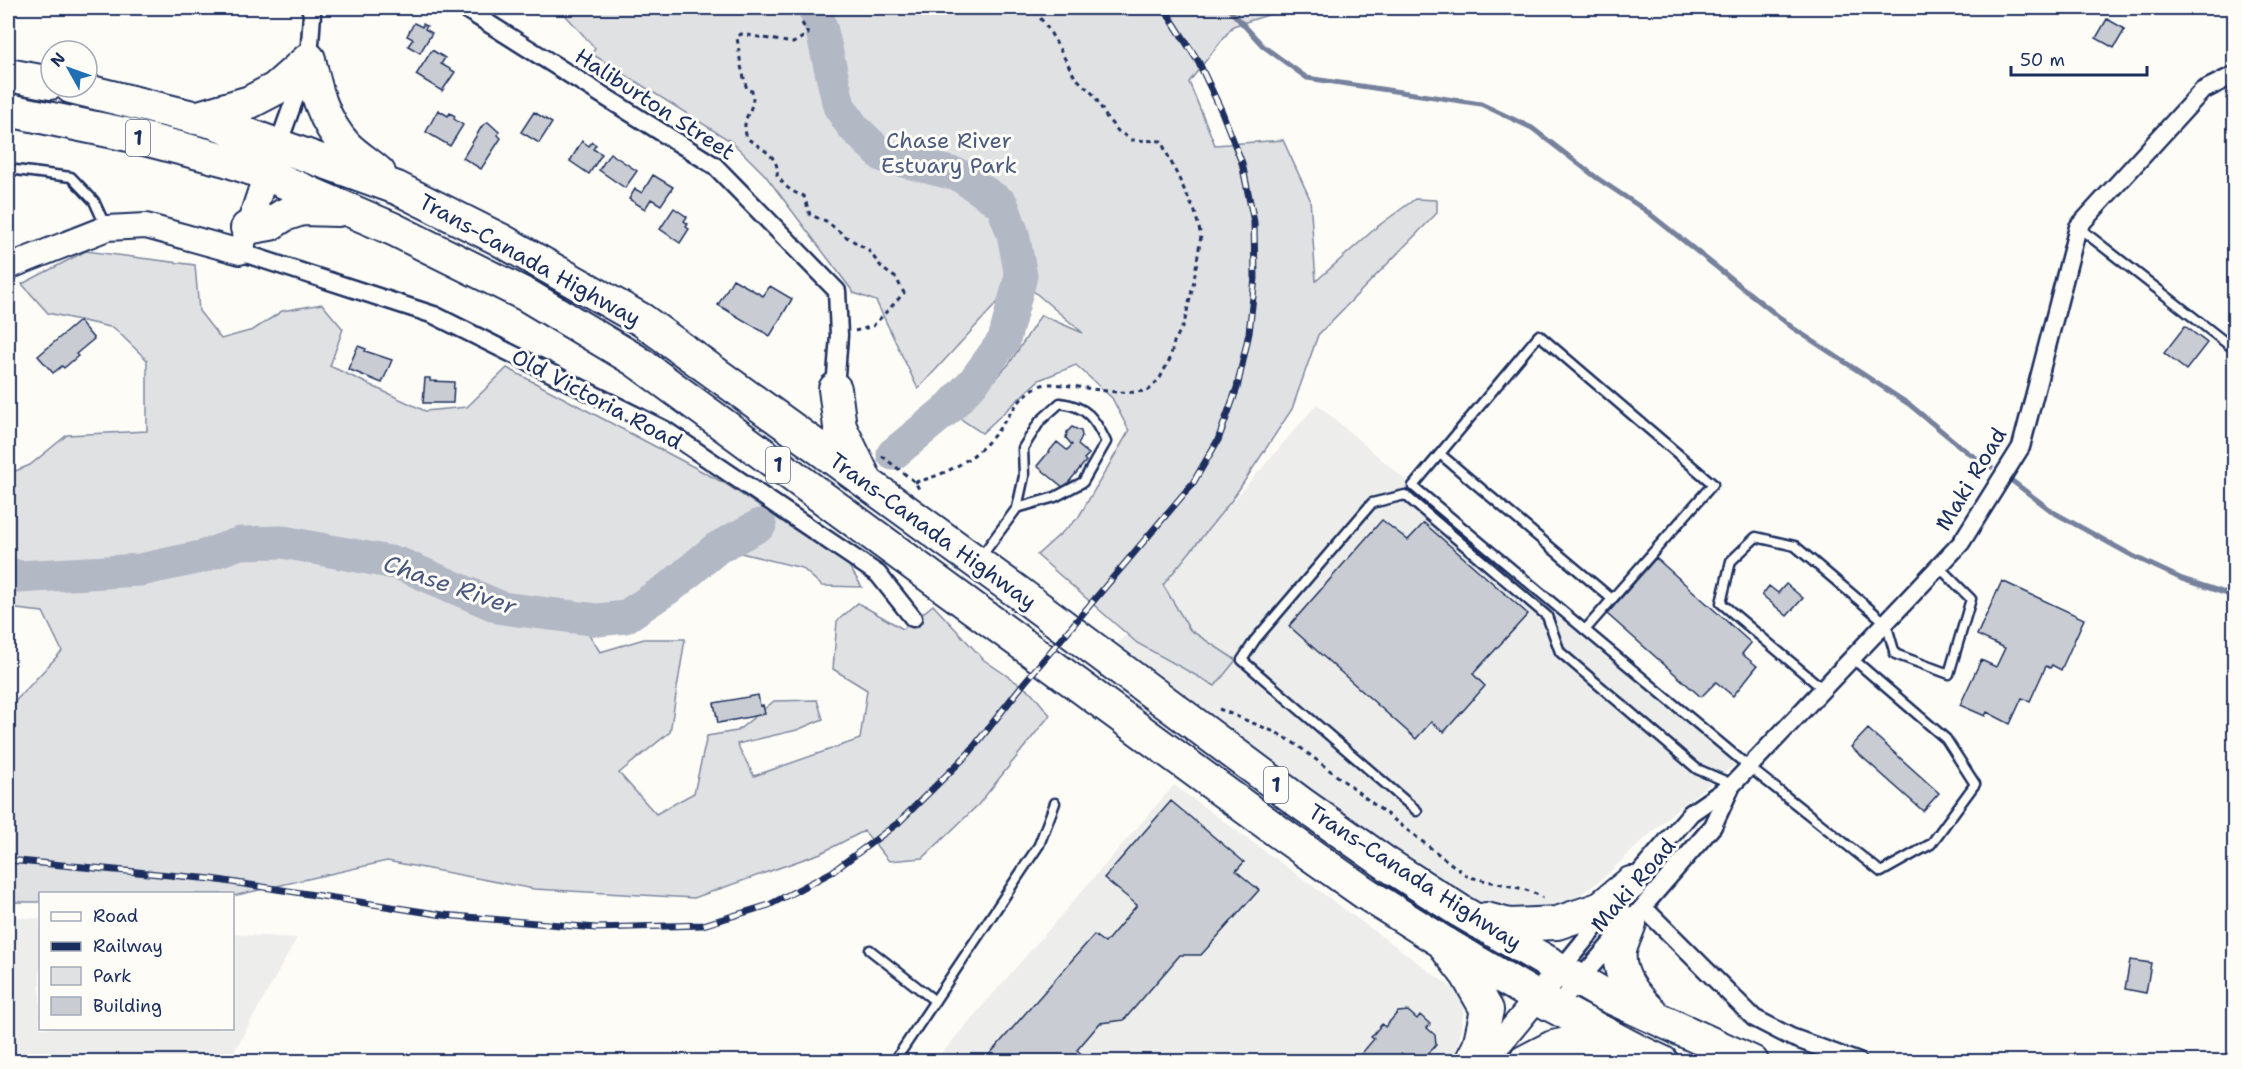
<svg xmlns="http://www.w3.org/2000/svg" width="2242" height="1069" viewBox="0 0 2242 1069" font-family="'Shantell Sans',sans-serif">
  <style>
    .built { fill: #edeeec }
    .green { fill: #e0e1e3; stroke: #7e88a0; stroke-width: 1.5 }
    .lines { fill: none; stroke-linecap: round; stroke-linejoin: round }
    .stream { stroke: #76819c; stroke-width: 5 }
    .river { stroke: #b3b8c5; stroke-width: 33 }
    .building { fill: #c9ccd3; stroke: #1b2f5e; stroke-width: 1.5 }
    .lane-casing { stroke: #1b2f5e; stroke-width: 13 }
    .street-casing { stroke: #1b2f5e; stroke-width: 21 }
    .secondary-casing { stroke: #1b2f5e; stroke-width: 28 }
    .highway-casing { stroke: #1b2f5e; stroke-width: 36 }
    .path { stroke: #1b2f5e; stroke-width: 3; stroke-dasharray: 4.5 4.5; stroke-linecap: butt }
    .lane { stroke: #fdfcf7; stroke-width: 8 }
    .street { stroke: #fdfcf7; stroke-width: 16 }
    .secondary { stroke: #fdfcf7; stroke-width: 24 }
    .highway { stroke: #fdfcf7; stroke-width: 32 }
    .rail-casing { stroke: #1b2f5e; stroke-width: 7 }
    .rail { stroke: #fdfcf7; stroke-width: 4.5; stroke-dasharray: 14; stroke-linecap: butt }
    .labels { text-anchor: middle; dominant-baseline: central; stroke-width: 6; stroke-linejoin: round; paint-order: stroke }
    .shield { fill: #fdfcf7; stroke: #5f6c8c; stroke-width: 1.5 }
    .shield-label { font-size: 21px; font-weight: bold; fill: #1b2f5e }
    .street-label { font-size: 22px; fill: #1b2f5e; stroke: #fdfcf7 }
    .park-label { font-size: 22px; fill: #4c5c7f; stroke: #fdfcf7 }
    .water-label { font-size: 24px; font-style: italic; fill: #49587d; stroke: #fdfcf7 }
  </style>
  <rect width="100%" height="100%" fill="#fdfcf7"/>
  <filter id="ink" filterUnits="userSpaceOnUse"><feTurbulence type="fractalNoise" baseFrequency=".0167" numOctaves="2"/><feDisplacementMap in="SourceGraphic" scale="12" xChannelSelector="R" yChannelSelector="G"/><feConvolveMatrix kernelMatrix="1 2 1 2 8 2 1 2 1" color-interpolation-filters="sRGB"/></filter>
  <g filter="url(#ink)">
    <path class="built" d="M 1317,404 L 1736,764 L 1678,808 L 1600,881 L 1554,912 L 1476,903 L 1294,779 L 1112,648 L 1151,613 L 1153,594 Z
      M 1174,785 L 1465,997 L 1458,1053 L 1450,1061 L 934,1062 Z
      M 8,916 L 40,919 L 40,1028 L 232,1028 L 233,934 L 297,938 L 229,1061 L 8,1061 Z"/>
    <path class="green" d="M 559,8 L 1290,8 L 1233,26 L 1189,82 L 1215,145 L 1283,140 L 1310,199 L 1316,281 L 1378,226 L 1415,199 L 1437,200 L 1437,213 L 1318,335 L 1292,409 L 1232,500 L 1163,585 L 1190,630 L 1236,660 L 1215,686 L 1137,643 L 1037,555 L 1078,518 L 1129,431 L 1112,398 L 1076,365 L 1039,380 L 982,433 L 958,417 L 1009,364 L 1041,315 L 1083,333 L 1019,279 L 918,389 L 876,301 L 854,293 L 765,175 L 732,142 L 592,54 L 595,48 Z
      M 86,251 L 195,265 L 199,311 L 221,339 L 253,330 L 282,311 L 322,304 L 343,329 L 330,366 L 425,411 L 467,407 L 507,368 L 724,483 L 849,566 L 862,587 L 822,586 L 802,568 L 729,550 L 637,609 L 586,629 L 600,652 L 644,639 L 685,639 L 670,732 L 619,773 L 656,814 L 694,793 L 707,736 L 737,731 L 774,701 L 817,700 L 823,719 L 797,730 L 737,744 L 754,776 L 860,739 L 867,690 L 833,669 L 837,621 L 858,603 L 903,629 L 933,605 L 984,660 L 1032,693 L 1050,715 L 978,805 L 923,858 L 889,861 L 864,831 L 821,853 L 694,898 L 534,889 L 387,861 L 233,896 L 232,894 L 40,894 L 40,902 L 8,902 L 8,709 L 62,651 L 43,612 L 8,608 L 8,474 L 30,465 L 67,435 L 147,431 L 147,360 L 114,328 L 48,313 L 22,284 Z"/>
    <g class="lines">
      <path class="stream" d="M 1228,8 L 1263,46 L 1307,78 L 1481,104 L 1532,128 L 1597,178 L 1645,210 L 1793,328 L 1910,405 L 1967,452 L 1991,467
        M 2007,477 L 2053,512 L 2133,556 L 2182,579 L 2234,596"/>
      <path class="river" d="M 814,8 L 821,27 L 839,106 L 853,127 L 883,156 L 959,175 L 1002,204 L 1013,234 L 1021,276 L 1004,340 L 975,380 L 949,408 L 893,454
        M 8,573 L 18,577 L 140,570 L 201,557 L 240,543 L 283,542 L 400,564 L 502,608 L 598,620 L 625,617 L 673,585 L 717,548 L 760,525"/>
    </g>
    <path class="building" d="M 2107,19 L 2125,29 L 2114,48 L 2096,38 Z
      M 414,23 L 422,27 L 423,24 L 427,26 L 425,29 L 432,33 L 420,53 L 408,46 L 413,39 L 407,36 Z
      M 432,50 L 445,58 L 441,64 L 455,72 L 442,91 L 416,75 Z
      M 438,110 L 448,116 L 450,113 L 455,116 L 454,119 L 463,125 L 450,146 L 426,132 Z
      M 534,112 L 552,123 L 539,143 L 521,132 Z
      M 488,122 L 499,132 L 498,135 L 501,138 L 481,169 L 463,158 L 482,126 Z
      M 582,141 L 589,146 L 592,142 L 596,145 L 593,149 L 602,154 L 589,174 L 570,161 Z
      M 610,153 L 637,171 L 625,188 L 599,170 Z
      M 653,175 L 673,187 L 661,205 L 651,199 L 645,209 L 629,199 L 635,189 L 642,193 Z
      M 674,208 L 687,217 L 684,221 L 688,224 L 686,227 L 689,229 L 680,243 L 660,229 Z
      M 733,279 L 763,296 L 770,286 L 792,299 L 770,336 L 718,305 Z
      M 79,321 L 94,339 L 76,354 L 78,356 L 64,368 L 62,366 L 53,373 L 38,356 Z
      M 2185,326 L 2207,343 L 2186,370 L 2164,353 Z
      M 358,346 L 366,349 L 365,351 L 392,360 L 382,383 L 348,369 Z
      M 425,378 L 430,378 L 430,381 L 454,382 L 453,403 L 423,403 Z
      M 1072,427 L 1081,431 L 1082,436 L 1078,445 L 1089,454 L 1084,459 L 1086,461 L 1064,488 L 1037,466 L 1057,442 L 1067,450 L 1072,445 L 1066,438 L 1067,432 Z
      M 1382,520 L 1408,540 L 1424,523 L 1528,614 L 1473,674 L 1485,686 L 1444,732 L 1431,722 L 1416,739 L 1289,626 Z
      M 1656,558 L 1751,643 L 1742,654 L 1757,666 L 1733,696 L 1716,682 L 1701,697 L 1607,614 Z
      M 2002,581 L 2084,619 L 2061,670 L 2052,665 L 2050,668 L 2046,666 L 2030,701 L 2022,698 L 2010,724 L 1987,712 L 1985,716 L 1960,705 L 1981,660 L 1996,667 L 2005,648 L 1977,635 Z
      M 1786,584 L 1803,598 L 1787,616 L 1762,595 L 1769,586 L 1778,593 Z
      M 758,695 L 760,706 L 763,705 L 765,714 L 718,723 L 714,703 Z
      M 1868,729 L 1939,793 L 1923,811 L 1851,747 Z
      M 1171,801 L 1244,862 L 1236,871 L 1259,890 L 1201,955 L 1180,955 L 1124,1020 L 1100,1023 L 1077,1050 L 1086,1058 L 1086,1062 L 994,1062 L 988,1056 L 1094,935 L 1105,943 L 1137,905 L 1104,878 Z
      M 2130,960 L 2151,963 L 2146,993 L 2125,989 Z
      M 1408,1011 L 1417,1019 L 1420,1015 L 1430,1024 L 1427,1028 L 1435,1035 L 1436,1045 L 1421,1062 L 1356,1060 L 1374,1039 L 1371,1037 L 1382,1024 L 1385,1027 L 1398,1012 Z"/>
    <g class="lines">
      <defs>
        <path id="lane" d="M 8,169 L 71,177 L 94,201 L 105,225
          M 2078,227 L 2234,349
          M 1440,454 L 1612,599
          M 980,558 L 1017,508 L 1055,497 L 1083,482 L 1106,442 C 1095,419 1087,406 1060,403 L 1040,421 L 1023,448 L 1024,476 L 1017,508
          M 1585,630 L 1713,484 L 1539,335 L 1413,486 L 1749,767 L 1881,872 L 1931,844 L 1975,784 L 1946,739 L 1852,658
          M 1823,689 L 1721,603 L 1731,561 L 1756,537 L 1795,546 L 1886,623 L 1895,654 L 1949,674 L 1971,599 L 1939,567
          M 1417,811 L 1242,660 L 1255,640 L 1372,503 L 1405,495 L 1547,616 L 1560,652 L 1697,769 L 1732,784
          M 870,950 L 935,1001
          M 894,1062 L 1039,845 L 1055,803"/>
        <path id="street" d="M 464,8 L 715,166 L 837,291 L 839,335 L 835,389
          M 278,145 L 309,59 L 312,14 L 310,8
          M 240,252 L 434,315 L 665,430 L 878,574 L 913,618
          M 1626,889 L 1691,813 L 1733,784 L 1961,543 L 2021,447 L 2078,227 L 2202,91 L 2234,75
          M 1643,907 L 1754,1018 L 1791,1037 L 1859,1062
          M 1561,969 L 1610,909
          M 1556,1007 L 1713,826 L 1732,785"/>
        <path id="secondary" d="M 8,267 L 107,228 L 146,226 L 240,252 L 266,174
          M 1482,1062 C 1511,1033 1534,1000 1561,969"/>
        <path id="highway" d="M 8,75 L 51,83
          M 71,87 L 213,122 L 397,188 L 499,239 L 642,320 L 1019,593 L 1302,804 L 1387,864 L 1460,911 L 1601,993 L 1752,1062
          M 8,110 L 129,135 L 226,160 L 266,174 L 393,229 L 528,296 L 635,360 L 1280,833 L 1365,893 L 1441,941 L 1536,997 L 1634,1049 L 1662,1062
          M 195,118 L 250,102 L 275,89 L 309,59 C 316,91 323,121 346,146 C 356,156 369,164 379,173
          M 247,228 L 270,224 L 284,215 L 302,209 L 338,210
          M 835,389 L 840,427 L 865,479
          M 1486,919 L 1509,925 L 1557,923 L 1599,909 L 1631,883
          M 1630,923 C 1627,932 1622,942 1620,951 C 1617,977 1635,996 1652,1013
          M 1447,949 L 1467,975 L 1487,1010 L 1479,1046 L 1471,1062
          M 1524,1062 L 1553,1047 L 1590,1039 L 1617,1046"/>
      </defs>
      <use href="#lane" class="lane-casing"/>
      <use href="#street" class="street-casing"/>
      <use href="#secondary" class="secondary-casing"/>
      <use href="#highway" class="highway-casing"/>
      <path class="path" d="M 802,23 L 808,34 L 793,43 L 741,34 L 737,37 L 741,66 L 747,90 L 752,91 C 757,112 739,114 747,138 C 759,148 780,155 777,175 C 785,187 791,192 804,196 L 810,215 L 826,221 L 845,236 L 868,250 L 883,269 L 896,278 L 904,293 L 873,326 L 855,331
        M 882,456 L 915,482 L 919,489
        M 915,482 C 943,476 971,461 990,440 C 1006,423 1017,396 1039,386 C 1049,382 1061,385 1071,386 C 1097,389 1124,396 1149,390 L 1160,378 L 1170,359 L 1174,342 L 1184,324 L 1193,286 L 1201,236 L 1195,212 L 1161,141 L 1132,140 L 1118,131 L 1107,118 L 1094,95 L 1075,77 L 1049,30 L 1033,8
        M 1219,709 L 1277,733 L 1297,745 L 1467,876 C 1488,883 1527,886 1543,898"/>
      <use href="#lane" class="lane"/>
      <use href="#street" class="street"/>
      <use href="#secondary" class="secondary"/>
      <use href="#highway" class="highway"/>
      <defs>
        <path id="rail" d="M 8,860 L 212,879 L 443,915 L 596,928 L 703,925 L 769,905 L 832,872 L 898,823 L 969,753 L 1024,683 L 1193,483 L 1218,440 L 1237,388 L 1249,333 L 1255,278 L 1254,222 L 1242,163 L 1222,112 L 1198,61 L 1164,8"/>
      </defs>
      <use href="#rail" class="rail-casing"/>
      <use href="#rail" class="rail"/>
    </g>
  </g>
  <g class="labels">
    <g class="shield">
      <rect x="126" y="120" width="24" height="36" rx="4.5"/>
      <rect x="766" y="447" width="24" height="36" rx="4.5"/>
      <rect x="1264" y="767" width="24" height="36" rx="4.5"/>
    </g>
    <g class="shield-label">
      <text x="138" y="138">1</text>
      <text x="778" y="465">1</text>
      <text x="1276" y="785">1</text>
    </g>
    <g class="street-label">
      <text transform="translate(655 104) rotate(33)">Haliburton Street</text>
      <text transform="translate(530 260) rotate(29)">Trans-Canada Highway</text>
      <text transform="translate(597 399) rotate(28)">Old Victoria Road</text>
      <text transform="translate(1971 479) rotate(-59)">Maki Road</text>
      <text transform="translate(933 531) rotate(36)">Trans-Canada Highway</text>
      <text transform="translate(1415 877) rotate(33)">Trans-Canada Highway</text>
      <text transform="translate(1633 885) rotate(-49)">Maki Road</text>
    </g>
    <g class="park-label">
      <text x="949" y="140">Chase River<tspan x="949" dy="25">Estuary Park</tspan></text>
    </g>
    <g class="water-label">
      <text transform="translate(450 585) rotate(19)">Chase River</text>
    </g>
  </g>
  <rect width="2242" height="1069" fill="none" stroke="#fdfcf7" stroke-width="30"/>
  <rect x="15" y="15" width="2212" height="1039" fill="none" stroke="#1b2f5e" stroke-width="2" filter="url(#ink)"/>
  <rect x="39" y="892" width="195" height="138" fill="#fdfcf7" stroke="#a3aaba" stroke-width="1.5"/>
  <rect x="51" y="912" width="30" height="9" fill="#fdfcf7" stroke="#a3aaba" stroke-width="1.5"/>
  <text x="93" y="922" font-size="18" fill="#1b2f5e">Road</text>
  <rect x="51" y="942" width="30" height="9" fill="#1b2f5e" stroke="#a3aaba" stroke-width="1.5"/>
  <text x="93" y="952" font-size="18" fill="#1b2f5e">Railway</text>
  <rect x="51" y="967" width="30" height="18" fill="#e0e1e3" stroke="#a3aaba" stroke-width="1.5"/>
  <text x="93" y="982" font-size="18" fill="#1b2f5e">Park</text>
  <rect x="51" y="997" width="30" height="18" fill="#c9ccd3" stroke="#a3aaba" stroke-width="1.5"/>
  <text x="93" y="1012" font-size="18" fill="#1b2f5e">Building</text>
  <g transform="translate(69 69) rotate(310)"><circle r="28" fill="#fdfcf7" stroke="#a3aaba" stroke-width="1.5"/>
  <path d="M0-4.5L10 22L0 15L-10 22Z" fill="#1f6fb2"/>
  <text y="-9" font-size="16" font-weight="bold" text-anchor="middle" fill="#1b2f5e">N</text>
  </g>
  <path d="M2011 66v9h136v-9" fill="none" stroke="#1b2f5e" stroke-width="3"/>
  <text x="2020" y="66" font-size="18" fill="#1b2f5e" stroke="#fdfcf7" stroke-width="4.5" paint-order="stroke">50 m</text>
</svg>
